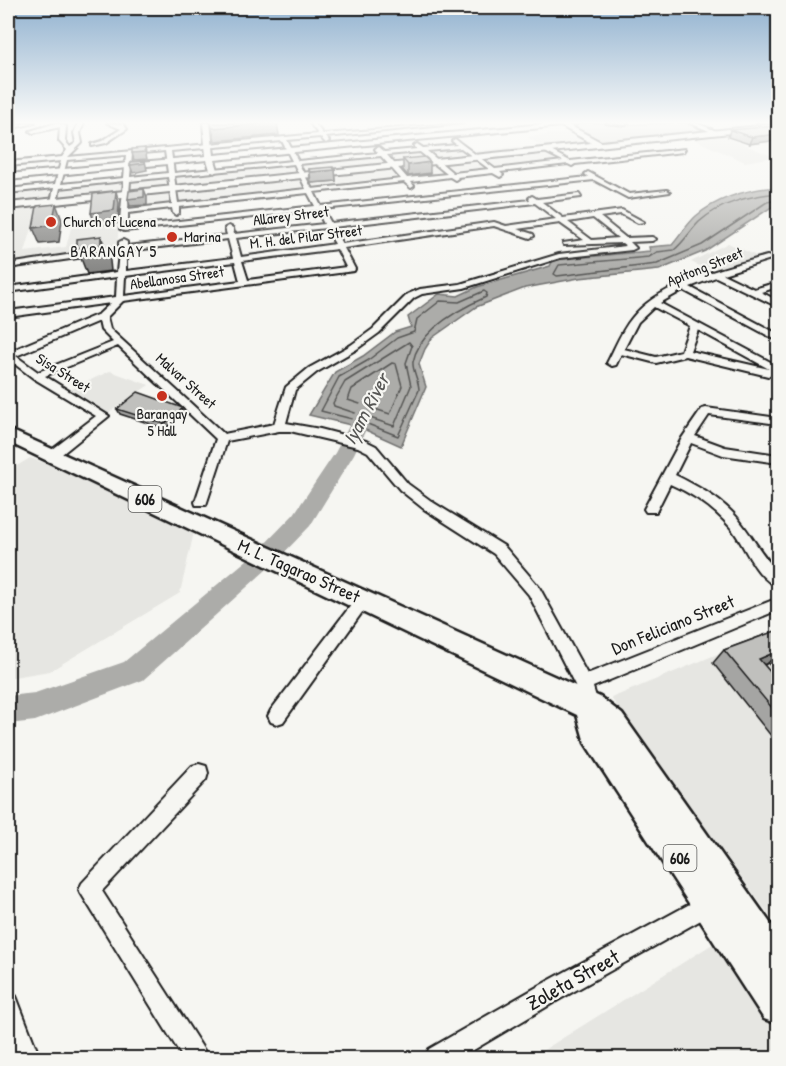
<svg xmlns="http://www.w3.org/2000/svg" width="786" height="1066" font-family="'Patrick Hand',sans-serif">
  <style>
    .built { fill: #e6e6e2 }
    .green { fill: #d6d6d2; stroke: #797977; stroke-width: 1.5 }
    .water { fill: #acaca9; stroke: #727271; stroke-width: 1.5 }
    .lines { fill: none; stroke-linecap: round; stroke-linejoin: round }
    .shore { stroke: #565654; stroke-width: 1.5 }
    .river { fill: #acaca9; fill-rule: evenodd }
    .street-casing { stroke: #1c1c1c; stroke-width: 4 }
    .secondary-casing { stroke: #1c1c1c; stroke-width: 4 }
    .primary-casing { stroke: #1c1c1c; stroke-width: 5 }
    .street { fill: #f6f6f2; fill-rule: evenodd }
    .secondary { fill: #f6f6f2; fill-rule: evenodd }
    .primary { fill: #f6f6f2; fill-rule: evenodd }
    .wall { fill: #a5a5a3; stroke: #1c1c1c; stroke-width: 1.5 }
    .shaded-wall { fill: #868684; stroke: #1c1c1c; stroke-width: 1.5 }
    .building { fill: #c0c0bd; stroke: #1c1c1c; stroke-width: 1.5 }
    .poi-dot { fill: #c8321e; stroke: #f6f6f2; stroke-width: 2 }
    .labels { text-anchor: middle; stroke-width: 4.5; stroke-linejoin: round; paint-order: stroke }
    .far-street-label { font-size: 15px; fill: #1c1c1c; stroke: #f6f6f2 }
    .far-poi-label { font-size: 15px; fill: #1c1c1c; stroke: #f6f6f2; text-anchor: start }
    .far-neighbourhood-label { font-size: 16px; letter-spacing: 1.5px; fill: #1c1c1c; stroke: #f6f6f2 }
    .shield { fill: #f6f6f2; stroke: #5d5d5c; stroke-width: 1.5 }
    .shield-label { font-size: 16px; font-weight: bold; fill: #1c1c1c }
    .street-label { font-size: 18px; fill: #1c1c1c; stroke: #f6f6f2 }
    .water-label { font-size: 20px; font-style: italic; fill: #565654; stroke: #f6f6f2 }
    .near-street-label { font-size: 21px; fill: #1c1c1c; stroke: #f6f6f2 }
  </style>
  <rect width="100%" height="100%" fill="#f6f6f2"/>
  <filter id="ink" filterUnits="userSpaceOnUse"><feTurbulence type="fractalNoise" baseFrequency=".0167" numOctaves="2"/><feDisplacementMap in="SourceGraphic" scale="12" xChannelSelector="R" yChannelSelector="G"/><feConvolveMatrix kernelMatrix="1 2 1 2 8 2 1 2 1" color-interpolation-filters="sRGB"/></filter>
  <g filter="url(#ink)">
    <path class="built" d="M573 132 594 144 547 149 527 137Z
      M719 134 774 157 745 162 688 137Z
      M525 146 533 151 545 150 565 163 129 209 130 193 8 206V193L460 147 465 152Z
      M48 204 47 213 34 222 25 252 66 247 71 228 119 223 117 248 8 265V208Z
      M728 243 761 258 715 273 691 262Z
      M110 371 149 385 108 413 71 389Z
      M30 458 54 466 194 532 180 593 50 671 8 678V465L15 467Z
      M778 629V927L611 698Z
      M719 940 778 1030V1058H531Z"/>
    <path class="green" d="M588 123H605L610 125 685 123 708 132 600 143 566 125Z"/>
    <path class="water" d="M778 187V205L770 208 705 251 659 270 579 278 525 288 476 307 432 338 425 349 419 364 426 387 401 446 359 427 309 415 335 372 363 356 395 332 411 327 408 317 439 294 458 296 477 287 550 266 553 260 650 251 649 247 672 245C680 236 687 224 696 216 719 197 749 189 778 187Z"/>
    <g class="lines">
      <path class="shore" d="M778 193C750 196 721 202 699 222 690 231 684 242 674 250L657 252 649 257 559 265 554 274 557 276 657 264 702 245 767 202 778 200
        M484 291 487 293 486 297C459 309 419 330 413 362 412 371 419 380 419 390L398 436 360 421 321 411 339 377 367 361 397 338 414 332 417 319 440 301 459 302Z
        M409 342 412 346 406 363 411 386 394 426 334 406 333 403 345 382Z
        M392 363 396 364 402 386 390 414 348 400 352 389Z"/>
      <path class="river" d="M372 394 378 395 381 399 354 454 310 526 275 562 143 680 35 721 8 724V696L35 693 124 662 259 550 294 514 335 453 363 399 366 395Z"/>
      <defs>
        <path id="street" d="M27 123H35L8 129V127Z
          M56 123 66 126 65 141 70 147 76 143 74 133 78 123H84L80 133 82 143 68 157 318 134 310 123H314L323 134 464 123 326 137 329 141 326 143 320 137 287 140 298 161 378 153 375 149 378 147 384 152 417 149 414 146 417 144 423 148 457 145 452 141 455 139 495 169 563 161 545 152 547 149 570 161 685 149 683 152 575 164 572 166 568 164 500 172 503 175 500 177 493 173 457 177 458 178 455 180 450 177 411 182 414 186 411 188 404 182 314 192 321 206 588 177 585 174 588 172 629 194 667 190 670 192 628 198 594 180 323 209 331 223 530 200 529 198 532 196 537 199 579 194 581 197 542 202 563 218 622 210 644 222 638 223 621 214 600 217 626 238 652 237 656 239 652 241 630 242 636 248 632 250 560 258 464 288 422 294 414 298 379 333 357 349 317 372 295 390 286 423 320 429 366 441 376 446 408 484 434 503 504 546 539 587 587 674 778 598V610L593 687 599 707 596 713 590 715 584 713 575 685 529 595 494 554 424 509 400 490 368 452 358 447 290 431H279L227 441 207 502 206 505H196L195 502 216 439 118 346 45 376 109 416 57 458H49L47 455 49 452 96 416 33 378 8 359V352L99 314 111 303 8 317V311L116 297 117 277 8 292V287L117 272 119 252 8 268V264L119 247V242L123 240 127 242V246L227 235 225 228 229 226 233 228 234 234 324 224 317 210 124 231 120 229 124 227 315 206 308 193 179 207V213L176 215 173 213 172 208 128 213V220L124 222 120 220 124 181 60 188 57 202 54 204 51 202 54 188 8 193V189L55 184 61 161 8 166V162L62 157 67 150 59 141 60 127 33 133 30 131ZM282 141 292 161 174 173 171 151ZM461 148 489 169 453 173 427 151ZM165 151 168 173 130 177 132 154ZM420 152 447 174 407 178 387 155ZM126 155 124 178 61 184 67 160ZM381 156 401 179 312 189 299 164ZM294 164 306 189 178 203 174 176ZM168 177 172 204 128 209 130 181ZM535 203 556 219 506 226 494 222 342 244 333 227ZM593 218 618 238 592 240 568 222ZM560 223 584 240 563 243 564 245 622 243 626 246 559 254 460 284 420 289 408 294 373 329 351 345 309 368 286 387 274 424 224 434 110 329 107 317 123 301 354 271 355 269 344 248 494 226 530 238 534 236 533 234 517 229ZM326 228 335 244 241 257 236 238ZM228 239 233 258 126 271V251ZM337 249 346 267 248 280 242 261ZM235 262 240 281 124 296 125 276ZM99 321 101 330 113 342 38 372 16 356Z
          M107 123 123 124 127 129 106 143 92 146V144L102 141 121 129Z
          M557 123H578L575 125Z
          M606 123H628L625 125Z
          M690 123H696L719 132 714 133Z
          M757 123 773 126 770 128Z
          M767 256 774 258 723 274 754 289 778 282V287L761 292 778 301V307L716 277 690 287 778 334V341L683 290 660 303 778 366V372L768 376 685 356 656 363 621 354 616 365 612 366 607 363C615 348 621 331 632 318 660 282 725 268 767 256ZM654 307 690 326 681 351 656 357 624 349 638 322ZM698 330 769 369 690 351Z
          M706 408 778 418V424L709 415 695 436 725 447 778 455V463L723 455 691 443 675 475C699 487 726 501 742 524 756 542 761 555 778 571V586C756 580 745 545 731 528 715 509 693 494 670 484L656 512H646L644 509 682 438 702 409Z
          M363 594 368 596 370 600 368 604 283 722 277 724 271 722 268 716 271 710 358 596Z
          M199 764 206 766 208 773 206 780 102 891 209 1058H183L79 890 82 883 192 766Z
          M710 893 717 897 721 904 717 911 553 1003 460 1058H426L429 1049 537 987Z
          M8 992 16 996 40 1058H16L8 1035Z"/>
        <path id="secondary" d="M203 123H210L214 155 554 123H565L601 142 778 124V128L8 209V203L591 143 561 126 215 160 218 170 214 173 210 170 207 160 8 180V174L206 156Z"/>
        <path id="primary" d="M8 429 600 697 622 714 778 934V1024L764 1019 585 743 577 715 8 442Z"/>
      </defs>
      <use href="#street" class="street-casing"/>
      <use href="#secondary" class="secondary-casing"/>
      <use href="#primary" class="primary-casing"/>
      <use href="#street" class="street"/>
      <use href="#secondary" class="secondary"/>
      <use href="#primary" class="primary"/>
    </g>
    <path class="wall" d="M730 130 777 131 749 144 728 137Z
      M403 159 430 173 408 176 403 170Z
      M309 169 335 170 336 181 311 183 310 180Z
      M117 409 185 412 166 429 120 414Z
      M778 630V676L768 663 764 665 778 681V741L776 742 713 663 724 650Z"/>
    <path class="shaded-wall" d="M272 123H277L279 135 215 141 212 128Z
      M778 134V140L749 144 752 137Z
      M145 148 147 159 134 160 132 153Z
      M11 157 16 168 15 171 8 172V160Z
      M145 161 147 170 133 173 130 165Z
      M430 162V173L408 176V165Z
      M335 170 336 181 311 183 310 172Z
      M144 189 147 197V205L130 206 128 199Z
      M116 191 119 203 118 223 96 225 91 213Z
      M56 204 62 220 59 242 40 244 33 228Z
      M101 236 110 261 111 271 87 274 77 248Z
      M183 408 185 412 166 429 164 424Z
      M778 651V653L768 663 747 671 759 659Z"/>
    <path class="building" d="M211 123H272L212 128Z
      M776 126 777 131H778V134L752 137 730 130Z
      M145 148V152L132 153V149Z
      M424 157 430 162 408 165 403 159Z
      M145 161V163L130 165 131 162Z
      M333 167 335 170 310 172 309 169Z
      M144 189V197L128 199 129 191Z
      M116 191 114 210 91 213 93 194Z
      M56 204 52 225 33 228 37 206Z
      M101 236V245L77 248V239Z
      M138 392 183 408 164 424 117 409Z
      M778 630V651L759 659 778 681V715L724 650Z"/>
  </g>
  <linearGradient id="sky" x2="0" y2="1"><stop stop-color="#90b1cf"/><stop offset="0.45" stop-color="#fbfbf9"/><stop offset="1" stop-color="#fbfbf9" stop-opacity="0"/></linearGradient>
  <rect width="786" height="272" fill="url(#sky)"/>
  <g class="poi-dot">
    <circle cx="51" cy="222" r="6"/>
    <circle cx="172" cy="237" r="6"/>
    <circle cx="162" cy="396" r="6"/>
  </g>
  <g class="labels">
    <g class="far-street-label">
      <text transform="translate(291 216) rotate(-7)" y="5">Allarey Street</text>
      <text transform="translate(306 237) rotate(-7)" y="5">M. H. del Pilar Street</text>
      <text transform="translate(705 267) rotate(-22)" y="5">Apitong Street</text>
      <text transform="translate(177 278) rotate(-8)" y="5">Abellanosa Street</text>
      <text transform="translate(63 373) rotate(32)" y="5">Sisa Street</text>
      <text transform="translate(186 381) rotate(42)" y="5">Malvar Street</text>
    </g>
    <g class="far-poi-label">
      <text x="63" y="227">Church of Lucena</text>
      <text x="184" y="242">Marina</text>
      <text x="162" y="419" text-anchor="middle">Barangay<tspan x="162" dy="17">5 Hall</tspan></text>
    </g>
    <g class="far-neighbourhood-label">
      <text x="114" y="257">BARANGAY 5</text>
    </g>
    <g class="shield">
      <rect x="128.5" y="486" width="33" height="26" rx="4.5"/>
      <rect x="663.5" y="845" width="33" height="26" rx="4.5"/>
    </g>
    <g class="shield-label">
      <text x="145" y="505">606</text>
      <text x="680" y="864">606</text>
    </g>
    <g class="street-label">
      <text transform="translate(299 571) rotate(24)" y="6">M. L. Tagarao Street</text>
      <text transform="translate(673 625) rotate(-22)" y="6">Don Feliciano Street</text>
    </g>
    <g class="water-label">
      <text transform="translate(366 409) rotate(-62)" y="7">Iyam River</text>
    </g>
    <g class="near-street-label">
      <text transform="translate(573 980) rotate(-29)" y="7">Zoleta Street</text>
    </g>
  </g>
  <rect width="786" height="1066" fill="none" stroke="#f6f6f2" stroke-width="30"/>
  <rect x="15" y="15" width="756" height="1036" fill="none" stroke="#1c1c1c" stroke-width="2" filter="url(#ink)"/>
</svg>
